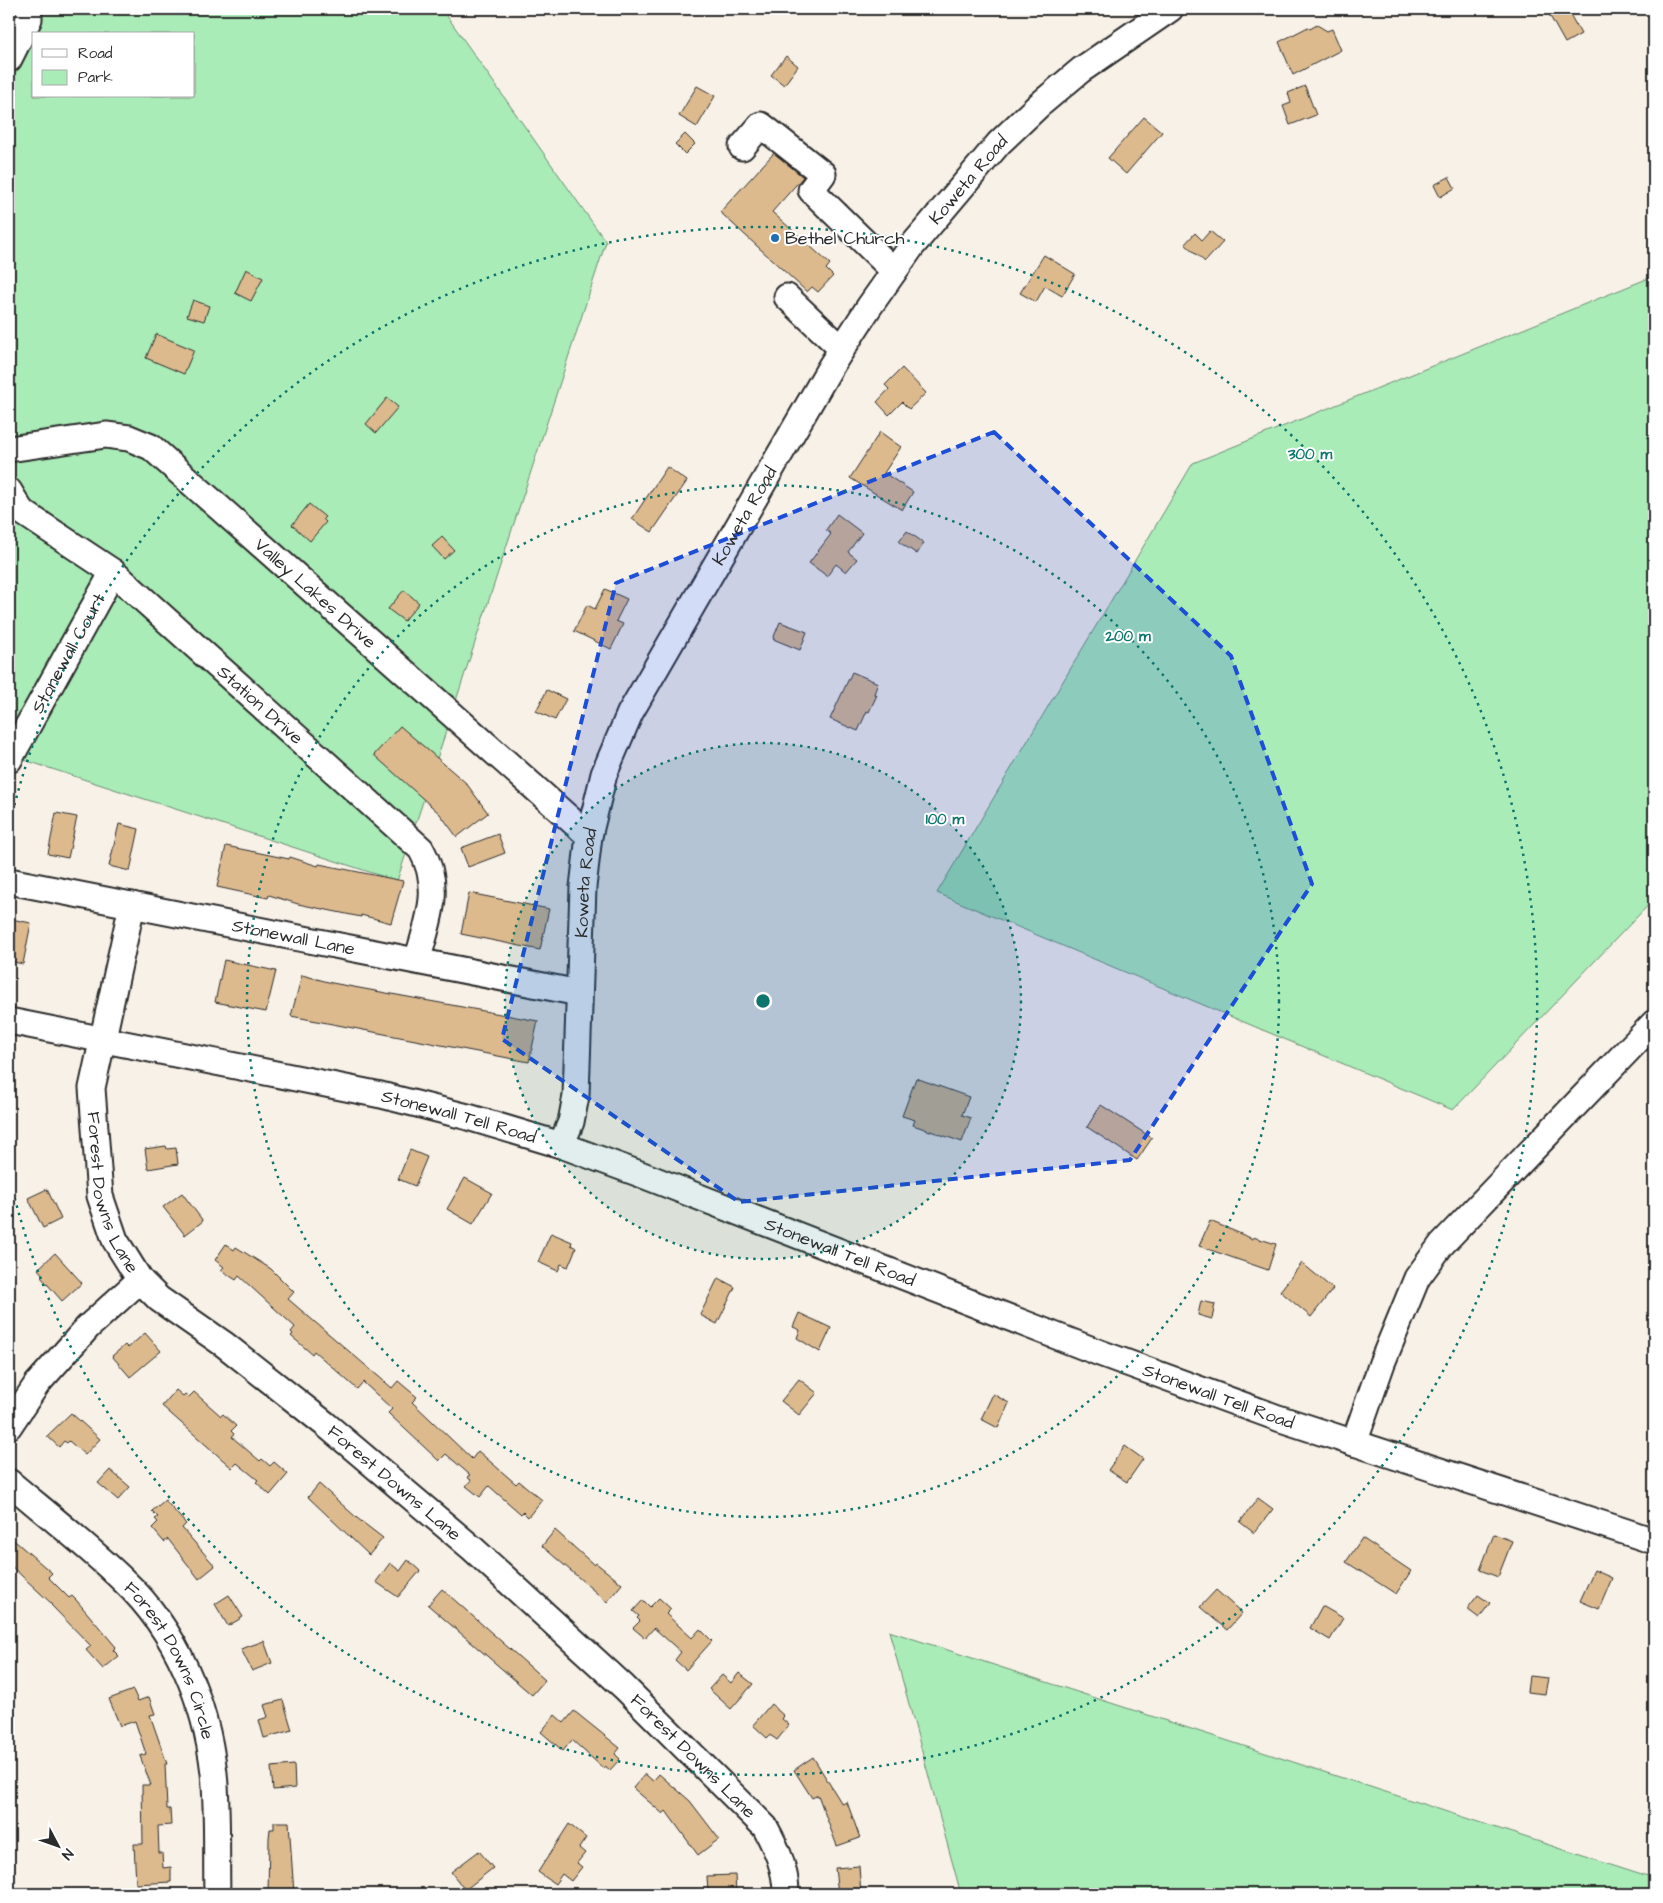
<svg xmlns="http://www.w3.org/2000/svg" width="1663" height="1903" font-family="'Architects Daughter',sans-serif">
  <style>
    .green { fill: #a9ecb7; stroke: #6a8c71; fill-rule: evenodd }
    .building { fill: #dcba8e; stroke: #2b2b2b }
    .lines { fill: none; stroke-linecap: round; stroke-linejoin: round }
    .minor-casing { stroke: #2b2b2b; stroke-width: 29 }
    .minor { stroke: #fff; stroke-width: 25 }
    .marked { fill: #1d4ed8; fill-opacity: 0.2; stroke: #1d4ed8; stroke-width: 4; stroke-dasharray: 10 6; stroke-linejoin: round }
    .ring { fill: none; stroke: #0f766e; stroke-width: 2.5; stroke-dasharray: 2.5 5 }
    .poi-dot { fill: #1f6fb2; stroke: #fff; stroke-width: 2 }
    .labels { text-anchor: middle; stroke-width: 4; stroke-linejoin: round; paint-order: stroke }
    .street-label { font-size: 18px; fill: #2b2b2b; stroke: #fff }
    .poi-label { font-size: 18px; fill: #2b2b2b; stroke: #fff; text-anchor: start }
    .centre { fill: #0f766e; stroke: #fff; stroke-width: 2.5 }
    .ring-label { font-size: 15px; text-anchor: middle; font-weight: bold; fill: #0f766e; stroke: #fff; stroke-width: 4; stroke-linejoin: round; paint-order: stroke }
  </style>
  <rect width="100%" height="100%" fill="#f8f1e8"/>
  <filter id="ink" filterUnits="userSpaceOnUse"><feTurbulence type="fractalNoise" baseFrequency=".02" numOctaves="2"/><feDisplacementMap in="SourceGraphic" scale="10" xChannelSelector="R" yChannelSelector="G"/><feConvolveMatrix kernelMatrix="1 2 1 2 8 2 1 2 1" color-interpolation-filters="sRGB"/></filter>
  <g filter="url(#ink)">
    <path class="green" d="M9 9H442L606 242 397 881 9 755ZM34 34H194V96H34Z
      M1654 276V899L1453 1110 937 893 1193 463Z
      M889 1631 1654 1879V1894H961Z"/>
    <path class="building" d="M1546 9H1567L1581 34 1565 43Z
      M1317 25 1327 31 1332 29 1341 50 1293 75 1279 42 1308 27 1310 29Z
      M786 56 798 66 784 85 771 75Z
      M697 86 715 96 697 127 679 116Z
      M1305 86 1316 115 1290 125 1283 106 1291 103 1288 93Z
      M1144 117 1162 132 1126 174 1108 158Z
      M685 134 695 144 685 154 675 144Z
      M774 153 803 177 772 212 830 264 826 269 833 276 818 292 812 287 807 292 720 212Z
      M1449 177 1455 188 1440 197 1434 185Z
      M1210 231 1223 242 1205 262 1185 244 1195 233 1202 240Z
      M1044 255 1075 274 1062 296 1045 286 1036 302 1020 293Z
      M246 269 263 278 251 301 235 293Z
      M193 300 209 306 204 321 187 316Z
      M156 334 194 350 184 374 146 358Z
      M902 368 926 393 909 409 902 402 889 415 877 402 889 389 885 385Z
      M387 398 398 407 376 433 366 424Z
      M880 432 901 447 884 473 913 492 902 510 850 478Z
      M667 467 687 481 652 532 632 519Z
      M309 504 325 517 323 519 326 522 310 541 292 525Z
      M837 514 862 533 848 552 857 559 846 572 836 564 827 576 809 563 831 534 826 530Z
      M907 531 924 543 917 554 899 542Z
      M442 537 454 550 444 559 432 546Z
      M605 589 627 599 616 621 623 624 611 649 574 631 587 605 595 609Z
      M404 590 419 603 404 621 388 609Z
      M780 622 807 632 800 650 773 639Z
      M852 672 878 683 874 694 877 695 869 712 867 711 858 731 830 719Z
      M547 690 566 699 555 720 536 711Z
      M400 726 466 783 488 813 457 837 440 814 374 755Z
      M56 813 77 817 68 858 48 854Z
      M119 824 139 829 130 871 109 866Z
      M498 834 505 853 468 867 461 848Z
      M226 846 289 859 290 857 318 866 319 864 403 881 391 923 361 915V917L298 904 269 895 268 898 217 887Z
      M469 893 549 909 540 950 461 934Z
      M11 919 31 923 23 964 9 961Z
      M224 960 276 971 266 1012 215 1002Z
      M302 975 332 983 538 1021 529 1062 291 1016Z
      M916 1078 969 1097 962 1115 971 1118 962 1142 913 1125 915 1120 902 1116Z
      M1101 1105 1152 1138 1137 1160 1087 1127Z
      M166 1146 167 1149 176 1148 178 1164 148 1169 145 1149Z
      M410 1150 427 1157 415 1186 398 1179Z
      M465 1178 492 1193 473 1224 447 1209Z
      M47 1189 61 1219 43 1228 28 1198Z
      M182 1193 203 1221 185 1235 163 1207Z
      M1210 1221 1253 1239V1237L1276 1244 1268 1270 1199 1246Z
      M551 1233 572 1242 571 1245 576 1248 568 1267 561 1264 558 1271 538 1262Z
      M226 1244 234 1250 236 1247 271 1269 294 1292 288 1299 392 1388 398 1381 417 1397 412 1402 472 1459 478 1451 516 1484 519 1481 542 1500 528 1517 523 1512 521 1514 489 1486 480 1497 466 1486 471 1480 467 1477 470 1475 446 1454 439 1461 388 1413 392 1409 363 1382 357 1389 314 1351 312 1354 291 1336 293 1334 291 1332 295 1327 239 1276 236 1280 221 1270 224 1267 215 1260Z
      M55 1253 82 1283 62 1301 41 1277 43 1275 38 1269Z
      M1302 1263 1333 1289 1311 1317 1280 1291Z
      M718 1278 735 1287 717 1324 700 1315Z
      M1201 1301 1215 1304 1212 1319 1198 1315Z
      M799 1313 831 1328 820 1352 797 1338 800 1330 793 1327Z
      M145 1333 161 1351 130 1377 112 1356 125 1345 128 1348Z
      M799 1379 817 1393 799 1415 781 1401Z
      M176 1390 183 1396 185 1394 189 1397 194 1392 221 1416 223 1414 236 1426 231 1431 234 1434 232 1437 260 1461 262 1459 270 1466 274 1462 288 1474 270 1495 256 1482 258 1480 237 1463 232 1468 162 1406Z
      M993 1394 1009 1403 998 1428 981 1419Z
      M71 1413 100 1439 85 1455 69 1441 67 1443 64 1441 59 1447 47 1436Z
      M1125 1446 1143 1459 1127 1482 1108 1470Z
      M110 1470 130 1487 118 1500 98 1483Z
      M319 1484 357 1518 383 1538 369 1555 308 1497Z
      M1258 1498 1273 1509 1254 1533 1240 1522Z
      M165 1500 186 1524 182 1528 215 1566 199 1579 168 1539 164 1542 152 1528 158 1522 155 1519 158 1517 152 1511Z
      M555 1530 594 1565 596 1563 622 1584 607 1602 542 1546Z
      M1494 1534 1512 1541 1498 1577 1480 1570Z
      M9 1536 52 1573 48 1577 69 1598 72 1596 77 1601 116 1647 113 1650 119 1656 103 1669 86 1650 91 1646 51 1605 52 1604 9 1564Z
      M1362 1538 1411 1571 1396 1594 1346 1562Z
      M408 1560 420 1571 398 1597 376 1582 390 1563 400 1571Z
      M1594 1570 1612 1578 1599 1609 1580 1601Z
      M442 1589 545 1680 532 1695 428 1605Z
      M1216 1590 1242 1613 1227 1630 1200 1607Z
      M229 1595 243 1617 228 1626 215 1604Z
      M1478 1595 1490 1603 1479 1618 1467 1609Z
      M659 1598 671 1609 666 1614 692 1638 700 1629 712 1641 686 1670 675 1660 681 1652 654 1628 645 1638 633 1628 640 1621 637 1618 639 1616 633 1611 643 1600 650 1607Z
      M1322 1606 1343 1618 1330 1640 1310 1628Z
      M264 1641 272 1663 252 1671 241 1649Z
      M739 1673 753 1684 731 1709 709 1689 722 1675 731 1683Z
      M1529 1676 1548 1678 1545 1694 1527 1692Z
      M133 1690 138 1701 149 1697 155 1714 150 1715 167 1764H165L167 1809H170L171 1825 158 1826 159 1853H162L163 1868 171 1867V1882L136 1884 134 1844H143L142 1785H151L140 1756 146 1754 135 1721 120 1726 109 1699Z
      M283 1700 292 1730 264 1738 259 1720 268 1717 264 1705Z
      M771 1704 784 1716 782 1719 789 1725 777 1740 770 1735 767 1738 753 1725Z
      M574 1711 620 1748 615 1754 620 1759 610 1770 605 1766 603 1768 572 1740 563 1751 541 1732 555 1715 564 1723Z
      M813 1757 842 1804 847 1802 860 1838 837 1846 818 1795 812 1798 794 1770Z
      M294 1765 295 1788 273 1790 271 1767Z
      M645 1774 653 1781 659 1774 690 1801 719 1839 698 1855 666 1811 663 1814 633 1788Z
      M274 1822H289L294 1894H268L269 1838 270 1829H274Z
      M569 1824 586 1838 579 1848 585 1853 577 1863 582 1867 571 1881 562 1874 555 1884 538 1872Z
      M479 1851 493 1868 465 1890 451 1872Z
      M859 1866 861 1894H838L835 1868Z
      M735 1875 736 1894H708L707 1876Z"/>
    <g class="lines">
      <defs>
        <g id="minor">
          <path d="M9 59 29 19V9"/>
          <path d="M742 147 761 125 823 174 811 190 894 271"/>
          <path d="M787 297 842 349"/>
          <path id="s1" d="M9 449 106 435 129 438 151 447 589 836"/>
          <path id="s2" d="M9 491 21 511 113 572 421 849C443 888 428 921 417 961"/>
          <path id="s3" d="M9 760 113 572"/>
          <path id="s4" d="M9 881 579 993"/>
          <path id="s5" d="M132 905 92 1088 100 1196 115 1240 140 1280 159 1299 225 1345 325 1424 473 1549 624 1687 765 1827C777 1849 786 1869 786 1894"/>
          <path id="s6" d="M9 1021 381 1095 468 1117 561 1145 640 1174 1100 1353 1278 1418 1654 1541"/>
          <path id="s7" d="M561 1145 571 1122 576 1096 583 887 589 836 604 774 630 713 831 366 869 307 912 246 999 143 1038 106 1081 70 1170 9"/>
          <path d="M9 1426 37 1384 88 1327 140 1280"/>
          <path d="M1354 1443 1382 1363 1417 1278 1442 1244 1654 1023"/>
          <path id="s8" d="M9 1482C47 1514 88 1546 124 1581 176 1630 206 1702 214 1773 218 1813 216 1854 217 1894"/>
        </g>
      </defs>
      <use href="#minor" class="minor-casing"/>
      <use href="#minor" class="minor"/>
    </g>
  </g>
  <path class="marked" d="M994 432 1231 656 1312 884 1130 1160 739 1202 502 1039 616 583Z"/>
  <circle cx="763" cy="1001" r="258" fill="#0f766e" fill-opacity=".12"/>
  <g class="ring">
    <circle cx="763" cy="1001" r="258"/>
    <circle cx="763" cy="1001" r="516"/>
    <path d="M9 827A774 774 0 1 1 9 1175"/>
  </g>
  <circle class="poi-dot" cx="775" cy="238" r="5"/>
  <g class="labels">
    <g class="street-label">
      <text dy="6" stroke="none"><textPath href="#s7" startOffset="1075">Koweta Road</textPath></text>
      <text dy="6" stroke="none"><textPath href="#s7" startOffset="670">Koweta Road</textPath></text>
      <text dy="6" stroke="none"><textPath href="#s1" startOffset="365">Valley Lakes Drive</textPath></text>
      <text dy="6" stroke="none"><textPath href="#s3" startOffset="122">Stonewall Court</textPath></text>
      <text dy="6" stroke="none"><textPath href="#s2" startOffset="332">Station Drive</textPath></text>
      <text dy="6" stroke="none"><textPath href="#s7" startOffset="265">Koweta Road</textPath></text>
      <text dy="6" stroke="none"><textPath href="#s4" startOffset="290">Stonewall Lane</textPath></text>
      <text dy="6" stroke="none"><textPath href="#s6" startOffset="460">Stonewall Tell Road</textPath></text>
      <text dy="6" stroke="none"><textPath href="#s5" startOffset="295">Forest Downs Lane</textPath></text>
      <text dy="6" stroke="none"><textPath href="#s6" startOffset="865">Stonewall Tell Road</textPath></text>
      <text dy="6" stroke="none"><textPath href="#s6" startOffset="1270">Stonewall Tell Road</textPath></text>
      <text dy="6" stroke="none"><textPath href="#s5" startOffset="715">Forest Downs Lane</textPath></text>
      <text dy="6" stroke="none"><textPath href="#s8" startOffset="245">Forest Downs Circle</textPath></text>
      <text dy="6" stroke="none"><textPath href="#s5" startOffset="1120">Forest Downs Lane</textPath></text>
    </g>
    <g class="poi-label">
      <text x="785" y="244">Bethel Church</text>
    </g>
  </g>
  <circle cx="763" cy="1001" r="8" class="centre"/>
  <g class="ring-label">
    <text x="1310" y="459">300 m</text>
    <text x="1128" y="641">200 m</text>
    <text x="945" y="824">100 m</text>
  </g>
  <rect width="1663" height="1903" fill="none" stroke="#fff" stroke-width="30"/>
  <rect x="15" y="15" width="1633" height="1873" fill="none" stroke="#2b2b2b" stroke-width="2" filter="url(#ink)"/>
  <rect x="32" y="32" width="162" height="65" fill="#ffffff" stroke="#aaaaaa"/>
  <rect x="42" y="49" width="25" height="8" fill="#ffffff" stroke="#aaaaaa"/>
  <text x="78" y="58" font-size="15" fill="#2b2b2b">Road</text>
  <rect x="42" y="70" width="25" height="15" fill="#a9ecb7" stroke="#aaaaaa"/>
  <text x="78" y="82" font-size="15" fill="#2b2b2b">Park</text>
  <g transform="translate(58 1846) rotate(131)" stroke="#ffffff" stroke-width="4" paint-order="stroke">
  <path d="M0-4L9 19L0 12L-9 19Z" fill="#2b2b2b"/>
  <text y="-8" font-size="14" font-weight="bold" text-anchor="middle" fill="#2b2b2b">N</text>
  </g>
</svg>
